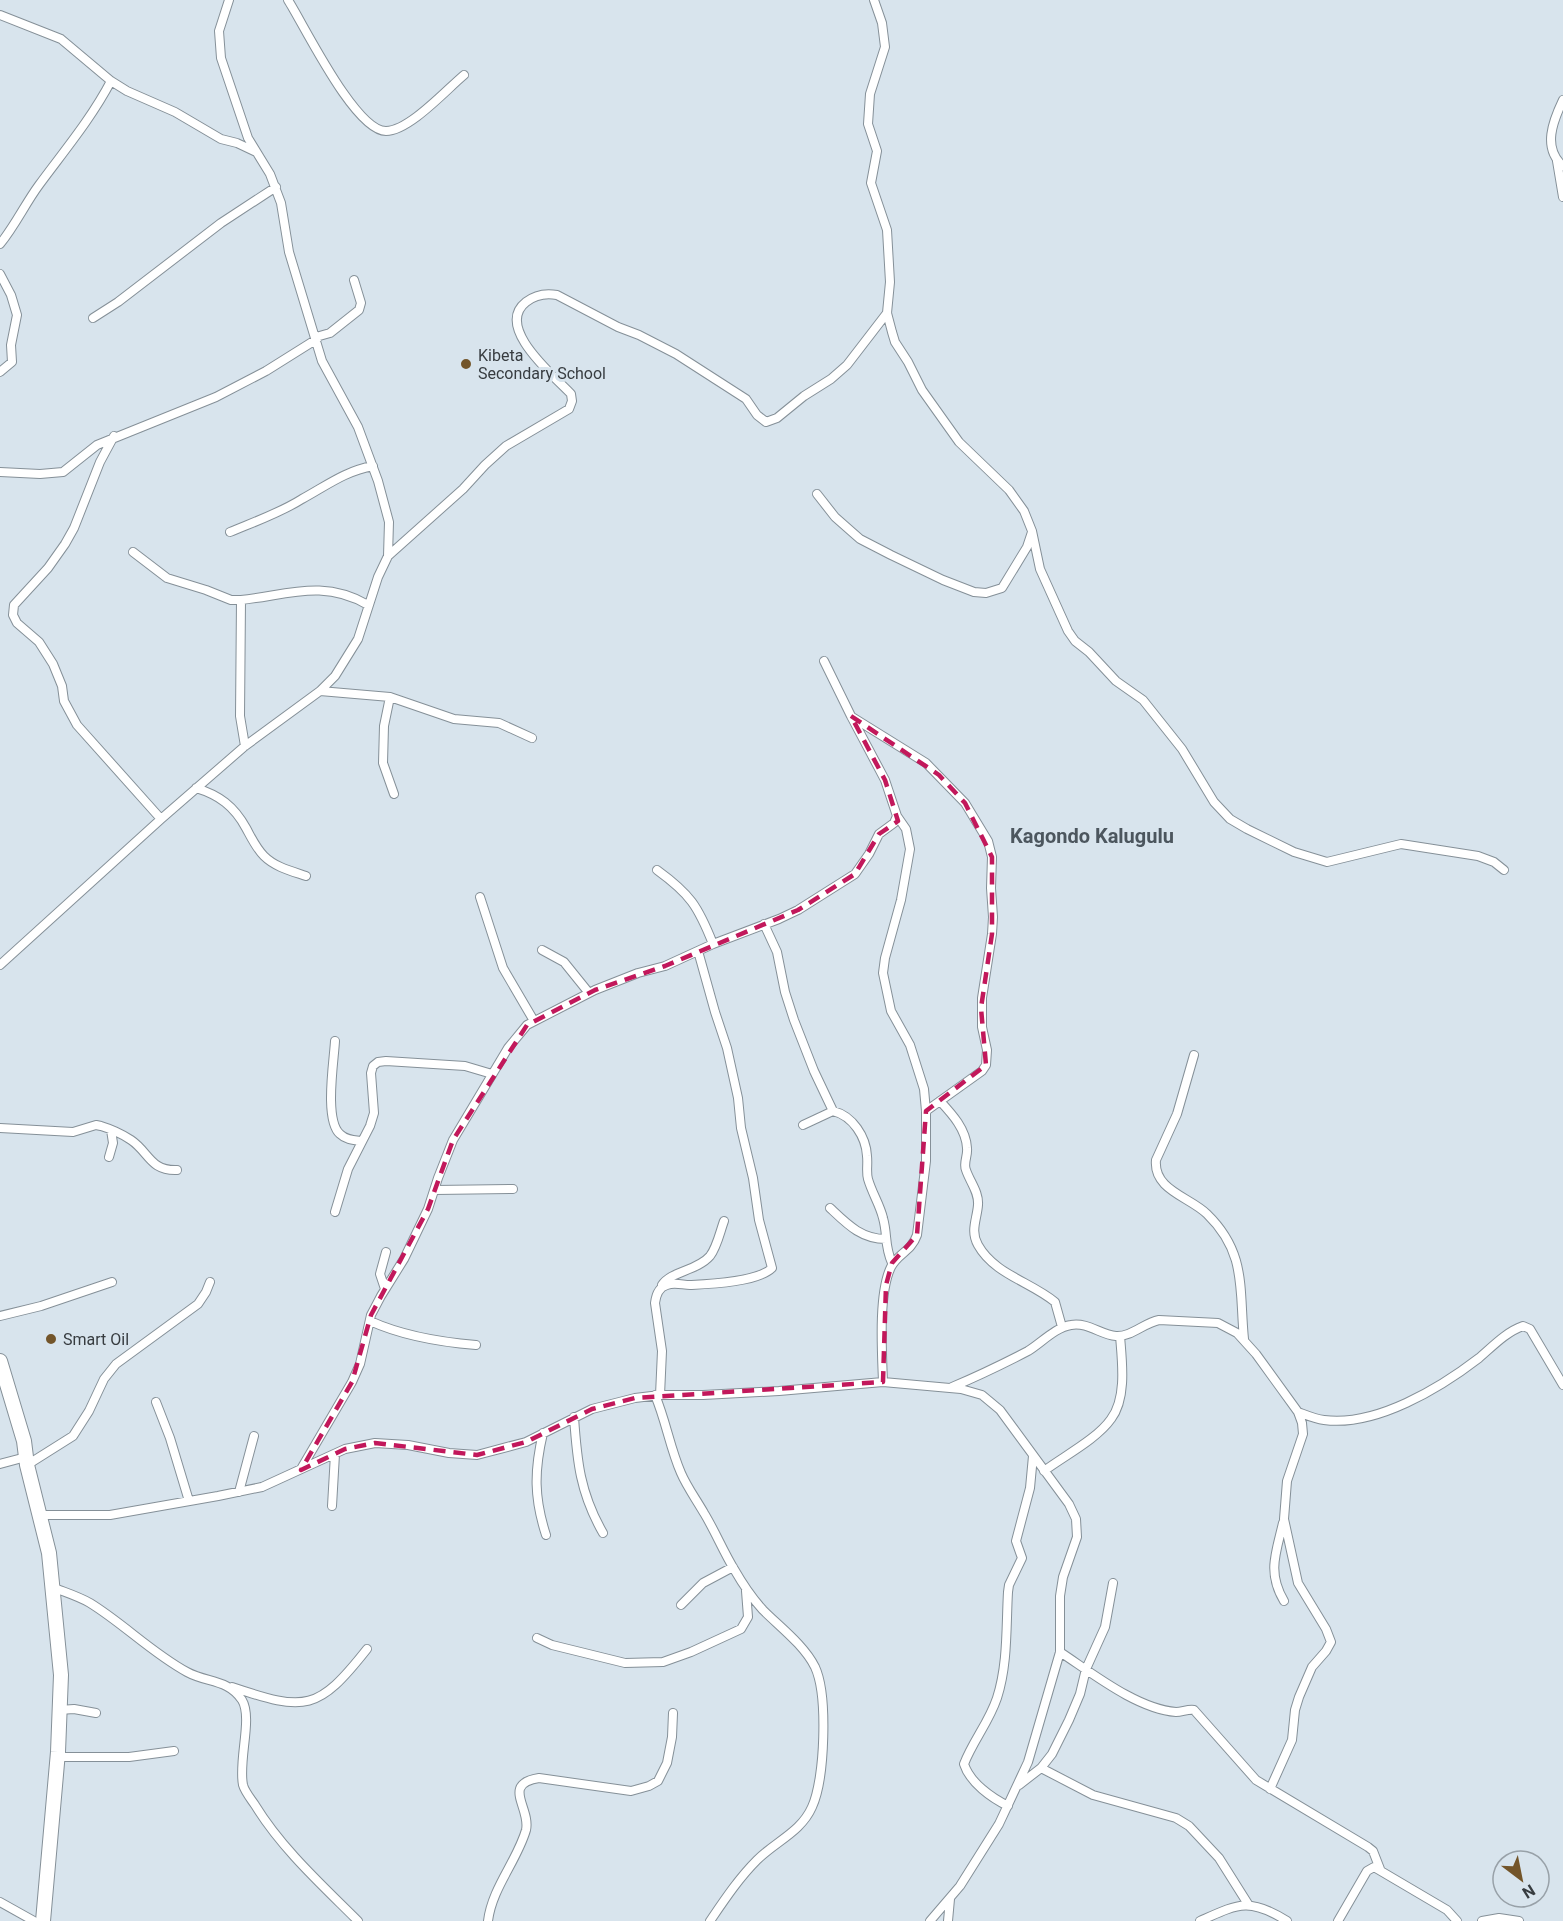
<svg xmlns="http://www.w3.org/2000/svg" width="1563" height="1921" font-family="Roboto,sans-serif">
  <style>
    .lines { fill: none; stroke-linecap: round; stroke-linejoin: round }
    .minor-casing { stroke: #859098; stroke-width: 10 }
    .trunk-casing { stroke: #859098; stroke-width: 16 }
    .minor { stroke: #fff; stroke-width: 8 }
    .trunk { stroke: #fff; stroke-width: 14 }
    .marked { fill: none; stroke: #c2185b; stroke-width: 4.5; stroke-dasharray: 12 8; stroke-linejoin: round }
    .poi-dot { fill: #73552a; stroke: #d8e4ed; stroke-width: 2 }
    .labels { text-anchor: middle; stroke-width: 6; stroke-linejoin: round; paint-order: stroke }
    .poi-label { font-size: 16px; fill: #373c40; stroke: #d8e4ed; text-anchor: start }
    .quarter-label { font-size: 20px; font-weight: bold; fill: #4c565e; stroke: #d8e4ed }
  </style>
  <rect width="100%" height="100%" fill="#d8e4ed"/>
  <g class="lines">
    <defs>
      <path id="minor" d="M229 0 219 31 221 58 248 138 270 174 281 203 289 252 322 361 358 427 378 481 389 522 388 556
        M288 0C304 25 355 131 386 131 409 131 446 90 464 75
        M874 0 882 23 885 47 870 94 868 124 877 151 871 183 887 230 890 282 887 313 892 332 895 342 908 362 922 390 959 442 1009 490 1024 511 1032 531 1040 569 1068 631 1075 641 1089 652 1116 681 1143 700 1182 749 1214 802 1230 819 1247 829 1294 852 1327 862 1401 844 1478 856 1494 862 1504 870
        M0 15 61 39 111 81 127 91 175 112 221 139 237 143 256 152
        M1563 100C1553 121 1542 148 1563 166
        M1557 161 1563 197
        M0 244C15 226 25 204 39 185 64 151 91 119 111 81
        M0 274 11 295 17 315 11 345 12 362 0 372
        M93 318 118 302 221 223 276 187
        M316 337 330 333 359 310 361 303 354 280
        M114 436 100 462 74 528 65 544 48 568 14 605 13 615 17 623 39 642 53 664 62 686 64 701 77 725 161 819
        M0 472 40 474 63 472 97 445 216 397 266 371 317 339
        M817 494 835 517 852 532 860 539 891 555 943 580 974 592 986 593 1002 588 1027 547 1032 532
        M230 532C254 522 280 513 302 499 326 486 345 471 373 466
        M133 552 167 578 206 590 231 600H241C288 595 323 579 368 605
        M241 600 240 716 245 746
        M320 691 390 697 454 719 499 723 532 738
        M390 697 384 726 383 763 394 794
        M852 717 926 763 965 803 988 841 992 857 991 888 993 917 992 934 982 998V1027L987 1050 986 1065 982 1071 926 1111
        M196 788C219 795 234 806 246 828 251 837 256 848 264 856 275 867 291 871 306 876
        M657 870C690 894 698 906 713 944
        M480 897 503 968 534 1021
        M764 924 777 952 785 992 794 1020 814 1071 833 1111
        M542 950 564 962 589 993
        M0 965 161 819 245 746 320 691 335 676 358 639 378 577 388 556 463 489 485 465 506 446 569 409 572 401 571 394C554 376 494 327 526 302 535 295 546 293 557 295L618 327 639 335 676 354 746 399 757 415 766 422 777 418 804 396 831 379 847 365 887 313
        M335 1041C334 1061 324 1120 340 1134 346 1140 354 1140 362 1141
        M1194 1055 1177 1114 1156 1160C1153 1190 1190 1197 1207 1214 1247 1253 1239 1289 1244 1339
        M940 1101C952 1114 966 1129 967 1148 968 1156 963 1163 966 1170 970 1182 979 1192 978 1205 977 1219 970 1231 978 1245 994 1274 1031 1282 1055 1302L1062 1327
        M803 1125 833 1111C853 1116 866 1137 867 1156 868 1164 866 1172 868 1179 872 1193 880 1205 883 1218 888 1236 884 1245 892 1263
        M0 1128 73 1132 96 1125 101 1126C111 1129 122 1134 131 1140 149 1152 150 1171 177 1170
        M109 1157 113 1143 111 1130
        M435 1190 513 1189
        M830 1208C847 1224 861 1239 886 1239
        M335 1212 348 1169 370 1126 374 1113 371 1073 373 1066 378 1062 386 1061 465 1066 492 1074
        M662 1285C671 1271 697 1271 710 1256 717 1247 720 1232 724 1221
        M385 1289 380 1274 386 1252
        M0 1316 41 1306 112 1282
        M370 1321C403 1336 439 1342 476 1345
        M883 1382C882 1353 878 1293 891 1267 898 1253 911 1252 917 1235L926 1161V1111L924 1089 910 1045 891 1011 883 973 885 958 901 900 910 849 906 829 897 816
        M952 1387C978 1376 1003 1364 1028 1351 1041 1343 1056 1327 1071 1325 1088 1322 1101 1335 1116 1336 1131 1337 1144 1323 1159 1320L1218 1323 1237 1333 1256 1354 1298 1412 1302 1423 1303 1434 1287 1481 1284 1519 1298 1583 1326 1629 1331 1642 1326 1651 1312 1667 1299 1697 1295 1710 1292 1740 1270 1789
        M655 1395C666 1421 670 1448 681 1473 687 1487 696 1499 704 1513 715 1531 723 1551 734 1569 742 1583 752 1598 763 1610 780 1627 804 1645 815 1667 828 1695 825 1779 812 1807 801 1832 776 1841 757 1860 739 1878 725 1899 710 1921
        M660 1395 662 1351 655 1303C656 1295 659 1287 667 1285 674 1282 683 1285 690 1285 710 1284 758 1282 772 1268L759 1220 753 1178 741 1128 738 1098 727 1048 715 1012 698 951
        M156 1402 170 1438 189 1501
        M1298 1412C1306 1415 1315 1419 1324 1420 1376 1427 1440 1388 1479 1358 1493 1346 1506 1332 1523 1326L1530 1329 1563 1385
        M574 1417C577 1461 580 1493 603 1533
        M543 1433C534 1471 534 1498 546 1535
        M0 1464 26 1457
        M27 1465 73 1436 89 1411 104 1379 116 1364 198 1304 206 1292 210 1282
        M301 1469 352 1382 360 1364 371 1315 381 1296 404 1259 428 1209 438 1178 453 1140 508 1048 527 1025 595 990 638 973 665 966 713 944 779 919 798 910 855 874 869 854 879 834 894 823 897 816 885 780 851 716 824 661
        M1044 1471C1064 1456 1097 1439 1111 1419 1127 1398 1122 1361 1120 1336
        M239 1492 254 1436
        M332 1506 335 1454
        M40 1515H110L218 1496 262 1487 345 1449 375 1443 408 1445 449 1453 477 1455 526 1442 592 1409 635 1398 660 1395H703L779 1391 883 1382 961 1389 982 1395 1000 1410 1069 1504 1076 1519 1077 1537 1063 1577 1060 1596V1652L1028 1762 999 1824 960 1886 930 1921
        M1283 1523C1276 1553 1267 1572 1284 1601
        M52 1587C64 1592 78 1596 90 1603 124 1624 152 1653 187 1672 207 1683 228 1679 242 1700 253 1718 238 1760 243 1785 245 1792 251 1799 255 1805 282 1849 322 1885 358 1921
        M681 1605 703 1583 733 1567
        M537 1638 552 1645 625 1663 663 1662 691 1652 741 1629 748 1617 746 1591
        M1060 1652C1092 1673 1137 1709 1176 1712 1182 1712 1188 1709 1194 1710L1256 1780 1368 1847 1373 1851 1380 1869
        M232 1687C306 1712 318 1711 367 1649
        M59 1710 74 1709 96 1713
        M56 1757H129L174 1751
        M1041 1768 1093 1795 1176 1818 1189 1826 1219 1858 1248 1904
        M1019 1785 1041 1768 1052 1754 1069 1720 1080 1694 1086 1669 1105 1627 1113 1583
        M1008 1806C992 1798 970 1783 964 1764 973 1741 989 1722 997 1698 1008 1664 1006 1627 1008 1592L1009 1585 1022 1558 1016 1541 1030 1488 1033 1456
        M0 1902 34 1921
        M488 1921C492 1888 517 1861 526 1830 531 1808 501 1784 539 1778L631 1791 649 1786 658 1781 667 1763 672 1737 673 1713
        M948 1921 950 1899
        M1200 1921C1238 1904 1249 1897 1287 1921
        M1338 1921 1367 1871 1374 1867 1447 1910 1457 1921
        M1482 1921 1499 1918 1519 1921"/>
      <path id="trunk" d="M0 1361 24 1441 27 1465 49 1553 61 1675 58 1752 43 1921"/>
    </defs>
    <use href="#minor" class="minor-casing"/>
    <use href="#trunk" class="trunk-casing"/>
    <use href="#minor" class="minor"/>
    <use href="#trunk" class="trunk"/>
  </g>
  <path class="marked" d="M851 716 939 775 965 803 992 857V934L981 1008 986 1065 926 1111 917 1235 892 1263 886 1285 883 1382 635 1398 592 1409 526 1442 477 1455 375 1443 345 1449 301 1470 352 1382 371 1315 428 1209 453 1140 527 1025 595 990 665 966 798 910 855 874 879 834 898 821 885 780Z"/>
  <g class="poi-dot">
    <circle cx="466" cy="364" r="6"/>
    <circle cx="51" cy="1339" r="6"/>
  </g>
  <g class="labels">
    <g class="poi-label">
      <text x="478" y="361">Kibeta<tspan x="478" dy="18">Secondary School</tspan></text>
      <text x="63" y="1345">Smart Oil</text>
    </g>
    <g class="quarter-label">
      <text x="1092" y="843">Kagondo Kalugulu</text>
    </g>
  </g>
  <g transform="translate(1521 1879) rotate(148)"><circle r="28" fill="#d8e4ed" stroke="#98a1a8" stroke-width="1.5"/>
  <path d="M0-4.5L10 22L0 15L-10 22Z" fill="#73552a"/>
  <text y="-9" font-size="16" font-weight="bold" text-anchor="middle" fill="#373c40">N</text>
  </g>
</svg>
